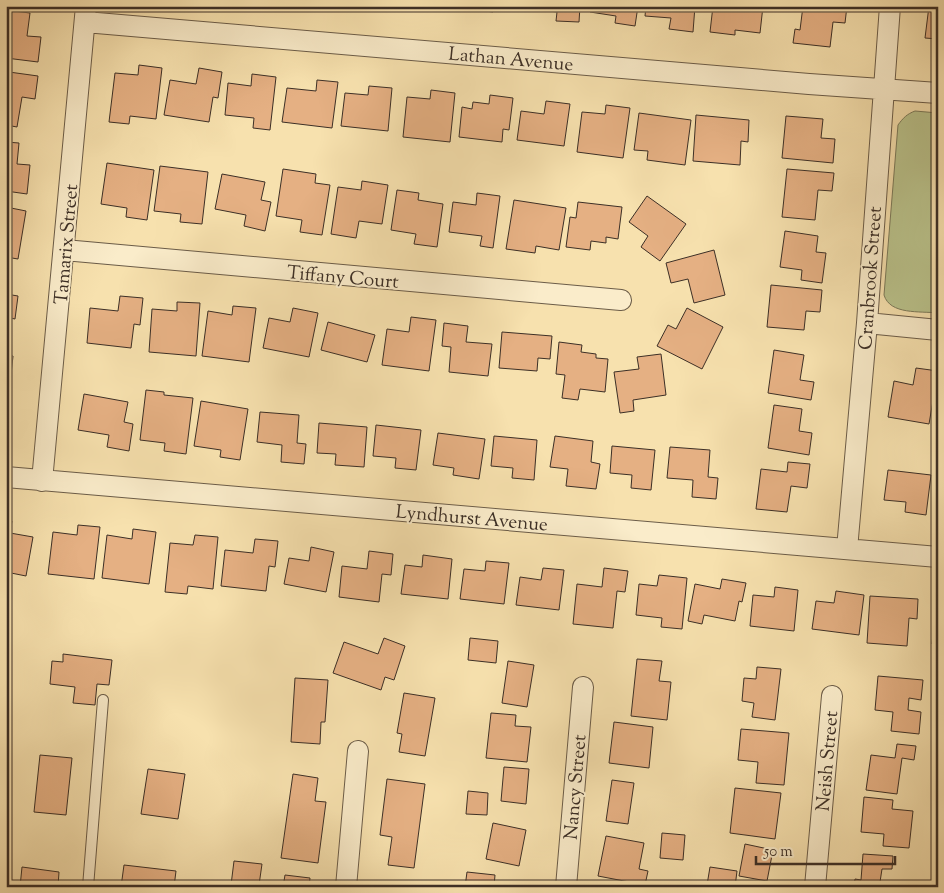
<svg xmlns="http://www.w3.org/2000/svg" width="944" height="893" font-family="'Sorts Mill Goudy',serif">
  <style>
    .green { fill: #bac38c; stroke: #7b7959 }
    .building { fill: #e5b083; stroke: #3c2f26 }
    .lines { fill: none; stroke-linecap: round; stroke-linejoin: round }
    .lane-casing { stroke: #6b5c48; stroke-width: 12 }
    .street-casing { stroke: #6b5c48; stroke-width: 22 }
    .lane { stroke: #faecca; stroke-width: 10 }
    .street { stroke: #faecca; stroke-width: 20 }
    .labels { text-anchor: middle; stroke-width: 4; stroke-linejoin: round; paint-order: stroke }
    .street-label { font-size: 19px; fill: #3c2f26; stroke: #faecca }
  </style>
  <rect width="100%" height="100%" fill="#f7e1ae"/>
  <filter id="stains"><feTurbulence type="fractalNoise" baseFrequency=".004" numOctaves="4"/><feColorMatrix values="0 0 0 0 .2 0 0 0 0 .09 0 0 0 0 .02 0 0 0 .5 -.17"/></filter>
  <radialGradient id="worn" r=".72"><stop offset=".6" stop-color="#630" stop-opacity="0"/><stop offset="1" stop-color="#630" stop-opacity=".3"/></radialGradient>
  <path class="green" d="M915 111 938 113V313C920 311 890 315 884 295L898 125C903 118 907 114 915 111Z"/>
  <path class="building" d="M469 6H494L493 12 469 9Z
    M542 6H580L579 22 556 21 557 12 542 10Z
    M591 6H638L635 26 615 23 616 16 590 12Z
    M646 6H695L693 32 669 29 671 18 645 16Z
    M713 6H763L760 33 735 30V35L710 32Z
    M803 6H847L845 23 833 22 830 47 793 43 795 29 800 30Z
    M929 6H938V39L925 38Z
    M6 10 30 13 27 36 41 37 38 62 6 58Z
    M139 65 162 68 156 119 130 116 129 124 109 122 115 73 138 75Z
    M199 68 222 72 218 98 213 97 209 122 164 115 170 80 196 84Z
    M9 72 38 76 35 99 22 97 17 127 6 125V79L9 80Z
    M252 74 276 77 270 130 253 128 254 118 225 115 228 83 251 86Z
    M317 80 338 82 332 128 282 122 287 88 316 91Z
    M369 86 392 88 388 131 341 126 345 93 368 95Z
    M431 90 455 93 450 142 403 137 407 97 430 99Z
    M490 95 513 98 509 130 503 129 502 142 459 137 462 107 472 109 473 102 489 104Z
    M546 101 570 104 564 146 517 140 521 111 544 114Z
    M606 105 630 108 623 158 577 152 582 112 605 114Z
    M639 113 691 120 685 165 647 160 648 151 634 150Z
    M696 115 749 120 748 142 741 141 740 165 693 161Z
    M786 116 823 119 821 138 835 139 833 163 782 158Z
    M6 142 19 143 17 164 30 165 27 194 6 191Z
    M107 163 154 170 147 220 126 217 127 208 101 204Z
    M160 166 208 172 202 224 180 222 181 214 154 211Z
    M283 169 316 174 315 183 330 185 322 235 300 232 302 220 276 216Z
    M787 169 834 173 832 191 818 190 815 220 782 217Z
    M222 174 265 182 261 200 271 202 265 231 244 226 246 215 215 209Z
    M362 181 388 185 382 224 359 221 356 238 331 234 338 187 361 190Z
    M397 190 419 193 418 200 443 204 437 247 414 244 416 234 391 230Z
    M477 193 500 196 493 248 480 246 482 236 449 232 453 202 476 205Z
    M647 196 686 224 660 261 641 247 648 236 629 222Z
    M514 200 566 208 559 250 536 246 535 253 506 249Z
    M578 202 622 207 618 239 606 237V243L591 241 590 250 566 247 570 217 576 218Z
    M6 207 26 211 18 259 6 257Z
    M785 231 818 236 816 252 826 253 822 283 801 280 802 270 780 267Z
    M714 250 725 295 694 303 688 279 671 283 666 263Z
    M771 285 822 290 820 312 806 311 804 330 767 327Z
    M6 294 18 296 15 319 6 317Z
    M120 296 143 298 140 325 134 324 131 348 87 343 90 308 118 311Z
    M177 302 200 303 196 356 149 352 152 309 177 311Z
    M233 306 256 308 249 362 202 356 208 311 232 315Z
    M293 308 318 313 309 357 263 348 269 318 290 322Z
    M687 308 723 327 702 369 657 346 668 325 676 329Z
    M411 317 436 320 429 371 382 365 387 329 409 332Z
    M328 322 375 335 367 362 321 350Z
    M444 323 468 326 466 342 492 344 488 376 449 372 451 347 442 346Z
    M502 332 552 336 550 359 538 358 537 371 499 368Z
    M559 342 582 345 581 352 596 354V358L608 359 605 392 580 389 578 400 562 398 565 375 556 374Z
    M774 350 804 355 800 380 814 382 811 400 768 393Z
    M661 354 666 395 633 400 634 411 620 413 614 372 639 369 637 357Z
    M6 355 13 356 10 384 6 383Z
    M916 368 938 371 929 424 888 417 894 381 913 385Z
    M146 390 164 392V395L193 398 186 454 164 451 165 443 140 440Z
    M84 394 128 402 124 422 133 424 129 451 107 447 109 435 78 430Z
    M201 401 248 409 240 460 220 457 221 450 194 446Z
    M774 405 802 409 799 431 812 433 809 455 768 448Z
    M260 412 299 415 297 443 306 444 304 464 281 462 282 445 257 442Z
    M319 423 367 427 364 467 335 465 336 454 317 453Z
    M376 425 421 430 416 470 395 468 396 458 373 456Z
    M438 433 485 439 479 479 453 475 454 468 433 465Z
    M494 436 537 440 534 480 512 478 513 468 491 466Z
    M555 436 593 441 591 462 600 464 596 489 566 486 568 469 550 467Z
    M612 446 655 450 651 490 631 488 632 475 610 473Z
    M670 447 710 450 708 477 718 478 716 499 692 497 693 480 667 478Z
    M788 462 810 464 807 488 791 486 787 512 756 509 761 469 787 472Z
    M888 470 931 475 926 515 905 512 906 502 884 500Z
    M6 520 12 521 10 533 33 537 26 576 6 572Z
    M78 525 100 527 94 579 48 574 53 532 77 535Z
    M133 529 156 532 149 584 102 578 107 535 132 539Z
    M195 535 218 537 213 589 188 586 187 594 165 592 170 543 193 545Z
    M255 539 278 541 275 567 269 566 266 591 221 586 225 550 253 553Z
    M311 547 334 552 326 592 284 584 289 558 309 561Z
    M369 551 393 554 391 575 382 574 379 602 339 597 342 566 367 569Z
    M423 555 452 559 448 599 401 594 405 565 422 567Z
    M486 561 509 563 504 604 460 599 464 569 485 571Z
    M543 568 564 570 559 610 516 605 520 577 541 580Z
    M604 568 628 571 625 592 617 591 613 628 573 624 577 584 602 587Z
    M659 575 687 578 682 629 661 627 662 618 636 615 639 584 657 586Z
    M722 579 746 583 742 602 739 601 735 621 704 615 702 624 688 621 695 584 720 589Z
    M775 587 798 590 794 631 750 626 753 595 774 597Z
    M836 591 864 595 859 635 812 629 816 601 834 603Z
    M870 596 918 599 917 619 909 618 907 646 867 643Z
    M936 600H938V645L932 644Z
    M384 638 405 646 394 680 385 677 381 690 333 673 344 642 378 654Z
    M470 638 498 641 496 663 468 660Z
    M63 654 112 660 109 685 97 684 95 705 73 703 75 687 50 684 52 661 63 662Z
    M637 659 662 661 659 681 671 682 667 720 631 716Z
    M508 661 534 665 527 707 502 703Z
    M757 667 781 669 775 720 752 717 754 703 742 701 744 678 756 679Z
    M878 676 923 680 921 700 909 698 908 710 921 712 919 734 891 731 893 712 875 710Z
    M295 678 328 680 325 722H321L320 744 291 742Z
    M404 693 435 698 425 756 399 752 402 734 397 733Z
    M491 713 516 715 515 726 531 727 527 762 486 758Z
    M614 722 653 727 649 768 609 763Z
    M741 729 789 733 784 785 756 783 758 762 738 760Z
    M897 744 916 746 914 760 902 758 897 794 866 790 871 755 895 758Z
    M40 755 72 758 66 815 34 812Z
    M504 767 529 769 526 804 501 801Z
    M148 769 185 774 178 819 141 814Z
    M293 774 318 778 315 801 326 802 318 863 281 858Z
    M387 779 425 784 414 868 388 865 392 837 380 835Z
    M612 780 634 783 628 824 606 821Z
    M735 788 781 793 775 839 730 833Z
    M468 791 488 793 487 815 466 814Z
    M864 797 893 800 892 809 913 811 909 848 883 846 884 834 861 832Z
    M493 823 526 830 519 866 486 859Z
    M662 833 685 835 683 860 660 858Z
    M606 836 644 843 639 869 648 871 645 885 598 876Z
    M745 844 773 850 767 881 739 876Z
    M863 854 893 856 892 869H882L880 882H887V887H854L855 879 861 880Z
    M234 861 262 864 259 885H257V887H206L207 882 231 885Z
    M124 865 176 871 174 887H121Z
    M22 867 59 872 58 887H20Z
    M710 867 737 871 735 887 707 885Z
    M467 872 495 875 494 887H465Z
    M285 875 310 878 309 887H283Z"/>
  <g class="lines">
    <defs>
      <path id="lane" d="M88 887 103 700"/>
      <path id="street" d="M85 22 809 84 938 93
        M64 250 621 300
        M867 323 938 330
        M6 477 938 557
        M42 481 86 6
        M847 549 867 323 890 6
        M346 887 358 751
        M566 887 583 687
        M815 887 832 696"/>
    </defs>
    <use href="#lane" class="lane-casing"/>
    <use href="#street" class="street-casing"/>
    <use href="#lane" class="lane"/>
    <use href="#street" class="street"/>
  </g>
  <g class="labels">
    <g class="street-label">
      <text transform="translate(511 58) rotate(5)" y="7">Lathan Avenue</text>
      <text transform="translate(65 244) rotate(-85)" y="7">Tamarix Street</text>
      <text transform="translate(343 276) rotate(5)" y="7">Tiffany Court</text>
      <text transform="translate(869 278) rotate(-86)" y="7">Cranbrook Street</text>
      <text transform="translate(472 517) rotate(5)" y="7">Lyndhurst Avenue</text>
      <text transform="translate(826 761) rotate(-85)" y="7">Neish Street</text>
      <text transform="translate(574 787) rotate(-85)" y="7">Nancy Street</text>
    </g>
  </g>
  <rect width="944" height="893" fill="none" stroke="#f7e1ae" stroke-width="25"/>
  <rect x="8" y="8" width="929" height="878" fill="none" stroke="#3c2f26" stroke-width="2.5"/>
  <rect x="12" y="12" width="919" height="868" fill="none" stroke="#3c2f26"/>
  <path d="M756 856v8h139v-8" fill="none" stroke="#3c2f26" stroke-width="2.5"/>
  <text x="764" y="856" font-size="15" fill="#3c2f26" stroke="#faecca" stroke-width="4" paint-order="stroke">50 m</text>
  <rect width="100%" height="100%" filter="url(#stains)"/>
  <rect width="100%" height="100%" fill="url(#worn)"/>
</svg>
